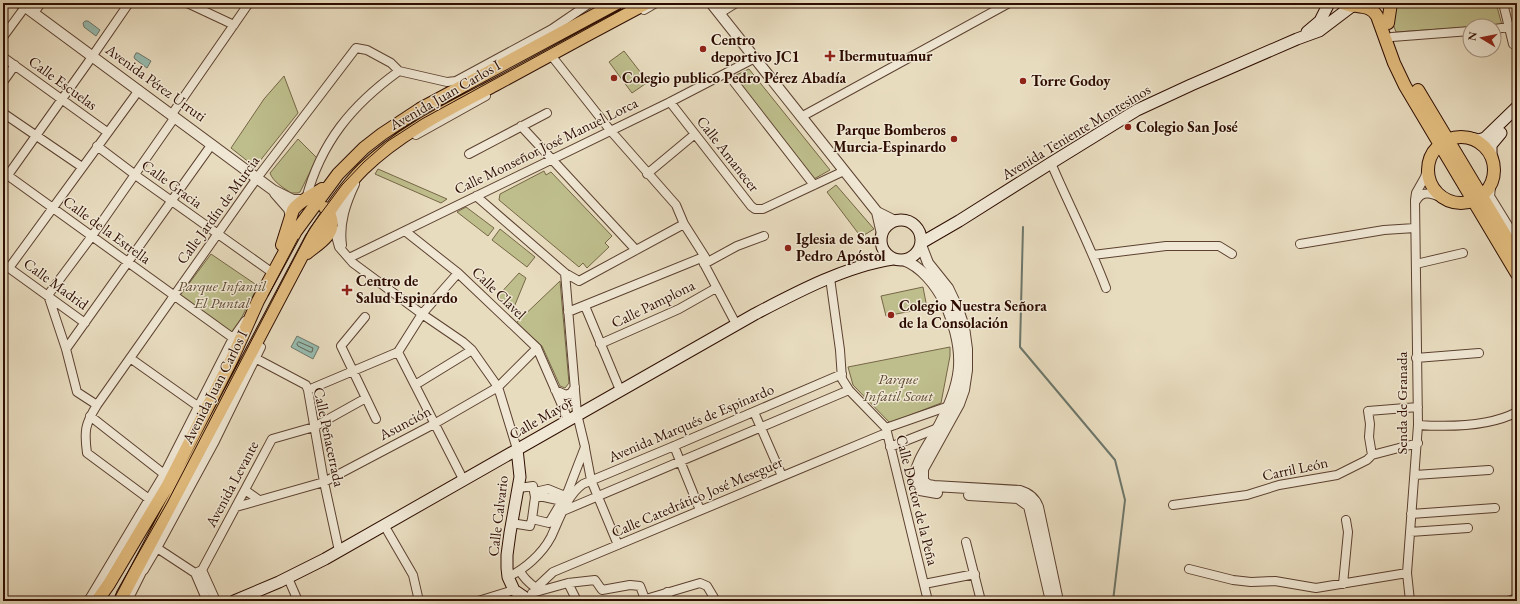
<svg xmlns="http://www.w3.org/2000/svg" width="1520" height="604" font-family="'EB Garamond',serif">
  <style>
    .green { fill: #bebe8c; stroke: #766646 }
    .water { fill: #97bcb0; stroke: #6d766a }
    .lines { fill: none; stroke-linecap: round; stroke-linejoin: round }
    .shore { stroke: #626458; stroke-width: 1 }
    .stream { stroke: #6d766a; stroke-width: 2 }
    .minor-casing { stroke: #5c4130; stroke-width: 10 }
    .tertiary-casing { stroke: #5c4130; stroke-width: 12 }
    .secondary-casing { stroke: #2e0d01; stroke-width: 13 }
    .primary-casing { stroke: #2e0d01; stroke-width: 14 }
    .minor { stroke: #f0e8d5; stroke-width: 8 }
    .tertiary { stroke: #f0e8d5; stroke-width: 10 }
    .secondary { stroke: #f0e8d5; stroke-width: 11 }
    .primary { stroke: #e4be80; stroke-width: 12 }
    .tram { stroke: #2e0d01; stroke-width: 1 }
    .poi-dot { fill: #8f2418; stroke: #f0e8d5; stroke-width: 1.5 }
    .labels { text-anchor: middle; stroke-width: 3; stroke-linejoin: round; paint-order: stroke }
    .poi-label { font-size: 15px; font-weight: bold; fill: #2e0d01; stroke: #f0e8d5; text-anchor: start }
    .street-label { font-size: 15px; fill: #2e0d01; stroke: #f0e8d5 }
    .park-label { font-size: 15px; font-style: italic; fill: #604b32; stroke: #f0e8d5 }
  </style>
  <rect width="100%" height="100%" fill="#e8dcbf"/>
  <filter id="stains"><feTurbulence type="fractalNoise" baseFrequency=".005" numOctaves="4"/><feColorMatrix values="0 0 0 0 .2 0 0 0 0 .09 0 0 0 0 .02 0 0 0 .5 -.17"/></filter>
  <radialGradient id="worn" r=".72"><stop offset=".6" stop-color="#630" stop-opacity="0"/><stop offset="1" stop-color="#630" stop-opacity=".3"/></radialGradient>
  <path class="green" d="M1395 3H1496L1502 25 1470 26V27L1396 32 1393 24Z
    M624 51 648 82 632 93 609 62Z
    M749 69 830 170 814 179 734 76Z
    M284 76 298 113 255 167 231 148 264 99Z
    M298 139 317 158 300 192 298 193H291C284 188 273 182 270 173Z
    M378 169 447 199 441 203 375 174Z
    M544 171 546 175 551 172 612 236 605 243 609 247 587 268 583 263 579 267 499 200 500 194Z
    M836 185 874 229 861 237 827 192Z
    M466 207 494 228 488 236 457 212Z
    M500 229 535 257 527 267 492 240Z
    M211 254 258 286 232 336 179 297Z
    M519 273 526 278 512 312 497 297Z
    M560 281 569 383 565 388 560 386 542 346 516 323Z
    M923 287 927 308 886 316 881 296Z
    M950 347V356L941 403 890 423 853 385 848 367Z"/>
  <path class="water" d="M85 21H88L100 30 96 36 84 27 83 23Z
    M136 53H138L151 61 147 68 135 59 134 57Z
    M297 336 319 347 313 359 291 347Z"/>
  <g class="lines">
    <path class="shore" d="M299 342 313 348 312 352H310L298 346 297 344Z"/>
    <path class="stream" d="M1023 227 1020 347 1115 460 1125 500 1113 601"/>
    <defs>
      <path id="minor" d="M187 3 234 25
        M1503 3 1513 44
        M644 10 656 3
        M34 13 41 3
        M720 13 736 3
        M1494 29 1517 26
        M3 37 25 7
        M1392 37 1470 31
        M3 57 107 132
        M554 59 610 130 676 205 684 224 705 257 701 258 736 324
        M727 73 814 185
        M3 82 15 65
        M670 102 751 206 755 209H763L844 171
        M3 113 82 167
        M172 114 249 3
        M801 117 1009 3
        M521 126 636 250
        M416 135 486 96
        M97 146 138 177 270 271
        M469 154 547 113
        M1051 163C1069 205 1090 245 1106 288
        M3 172 233 338
        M647 174 695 134
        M8 175 87 64 129 3
        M1492 179 1490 196 1517 240
        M346 196 342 202 333 225 339 247 353 263 422 314 463 342 472 350 498 387 517 449
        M476 196 565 273 579 281 684 224
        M306 199C321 142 352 105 399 71
        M1416 201C1422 189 1433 194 1442 198
        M405 231 458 273 537 348 568 419
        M1300 244 1384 230 1415 228
        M342 245C339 223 346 203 355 184
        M1093 255 1166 246H1219L1232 254
        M349 258 670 102 755 58
        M704 264 737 246 764 236
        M1416 264 1463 253
        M458 273 422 314 398 352 463 479
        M830 278 840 350 842 379 849 390 886 428 928 601
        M585 306 620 390
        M568 312 701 258
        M365 317 341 346 376 419
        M85 323 9 268 139 90
        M600 344 679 309 716 288
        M66 349 212 144
        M130 358 199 407
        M255 358 306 385 308 390 324 482 339 551
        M1416 358 1479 353
        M415 385 472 350
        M308 390 398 352
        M555 390 566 395 571 393 575 387
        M97 405 77 392 66 349 48 295 92 236 175 117
        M754 412 782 476
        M90 416 164 474
        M1418 425C1449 427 1489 427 1517 412
        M886 428 949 406
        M674 446 700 510
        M890 447 938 428
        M585 448 591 480 618 545
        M1372 455 1369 437 1370 424 1368 411 1418 407
        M1415 475 1489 470
        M519 488 533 486 535 497 532 519
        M245 490 259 500
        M535 492 548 489 565 496
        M535 497H544L562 501
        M149 499 87 453C84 431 85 424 97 405L257 178 356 48 367 50 391 63 399 71 447 82 456 81 552 29 590 3
        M1173 505 1247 495 1279 485 1337 475 1367 460 1372 455 1418 443
        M236 507 324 482 434 424 498 387 537 348
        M563 511 849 390
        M1411 514 1495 508
        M511 523 530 526 532 519 549 523 568 491 585 447 577 414 565 273
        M384 525 413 575 419 601
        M1410 532 1468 528
        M966 542 981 601
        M157 548 195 573 202 570
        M1189 569 1233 580 1251 582 1275 581 1316 588 1407 573
        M202 570 272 439 314 427 366 398
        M202 570 216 601
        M520 571C524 579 529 583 536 588
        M195 573 207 601
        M136 577 144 570 157 548 215 441 261 347
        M508 577C525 569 542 554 551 537 559 520 567 495 583 484L674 446 842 374
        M288 578 298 601
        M568 583 577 601
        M924 584 975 574
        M1343 584 1348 532 1346 520
        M667 592 670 601
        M532 593 568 583 595 580 602 590 630 585 640 586 645 599
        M128 600 141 574
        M88 601 164 474 233 338 245 321
        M478 601 514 590
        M530 601 536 588 553 572 886 433
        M639 601 700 583 707 586 716 601
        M1410 601 1407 573 1418 425 1415 200 1416 193 1425 177 1428 165
        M1508 601 1517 598"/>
      <path id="tertiary" d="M20 3 273 190 293 200H306
        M711 3 877 212 895 221
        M275 193 289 209 291 216
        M877 212 882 234
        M921 245 928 263 948 288 958 309 964 327 967 349V370L964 390 959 404 923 469V481L928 485 934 486 1020 491C1030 494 1035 499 1038 507L1058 601
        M903 260C921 266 936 285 945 303 968 355 962 385 935 433 927 448 917 461 914 477L920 490 937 493
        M969 495 1018 498 1029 506 1051 601"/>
      <path id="secondary" d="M1307 32 1320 21 1329 3
        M1471 138 1479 140 1485 138 1517 107
        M1491 156V145L1501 133
        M881 240a20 20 0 1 1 40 0a20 20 0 1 1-40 0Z
        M921 243 959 221 1051 163 1137 110 1191 85 1297 39 1319 31 1352 6
        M517 449 520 477 510 533 507 555V568L508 577 514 590 530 601
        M234 601 279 582 325 559 755 314C797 292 846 266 893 259"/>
      <path id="primary" d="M1342 3 1352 6 1364 4
        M1357 6C1366 7 1372 8 1377 16L1394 63 1405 86 1517 274
        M1388 23 1391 3
        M1418 90 1517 255
        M1428 170a33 33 0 1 1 66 0a33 33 0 1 1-66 0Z
        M282 245 293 210C299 201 313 195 322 189
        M307 253C318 244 335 235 331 219 330 214 329 212 325 208
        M97 601 109 584 168 485 232 359 258 301 296 231 338 174 364 148 382 134 420 109 617 3
        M120 601 311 239C327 215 342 190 363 169 401 132 449 109 495 85 546 57 596 30 647 3"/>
    </defs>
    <use href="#minor" class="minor-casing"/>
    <use href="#tertiary" class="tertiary-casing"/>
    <use href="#secondary" class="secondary-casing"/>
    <use href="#primary" class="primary-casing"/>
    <use href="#minor" class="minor"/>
    <use href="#tertiary" class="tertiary"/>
    <use href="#secondary" class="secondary"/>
    <use href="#primary" class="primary"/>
    <path class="tram" d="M268 296 298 239
      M113 601 117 591 167 503 310 228 342 185 364 162 388 141 422 119 634 3"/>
  </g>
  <g class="poi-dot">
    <circle cx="703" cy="49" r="4"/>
    <path d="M828 50h4v4h4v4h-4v4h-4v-4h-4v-4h4z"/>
    <circle cx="614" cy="78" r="4"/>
    <circle cx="1023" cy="81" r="4"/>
    <circle cx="1128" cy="127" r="4"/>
    <circle cx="954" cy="139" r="4"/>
    <circle cx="788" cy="248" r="4"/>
    <path d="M345 284h4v4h4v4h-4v4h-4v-4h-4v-4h4z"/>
    <circle cx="891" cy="315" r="4"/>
  </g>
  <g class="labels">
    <g class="poi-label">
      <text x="711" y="45">Centro<tspan x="711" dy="17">deportivo JC1</tspan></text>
      <text x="839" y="61">Ibermutuamur</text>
      <text x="622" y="83">Colegio publico Pedro Pérez Abadía</text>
      <text x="1031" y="86">Torre Godoy</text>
      <text x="1136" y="132">Colegio San José</text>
      <text x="946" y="135" text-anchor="end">Parque Bomberos<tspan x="946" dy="17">Murcia-Espinardo</tspan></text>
      <text x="796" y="244">Iglesia de San<tspan x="796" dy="17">Pedro Apóstol</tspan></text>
      <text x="356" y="286">Centro de<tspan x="356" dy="17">Salud Espinardo</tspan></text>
      <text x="899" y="311">Colegio Nuestra Señora<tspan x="899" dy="17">de la Consolación</tspan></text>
    </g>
    <g class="street-label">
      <text transform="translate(63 83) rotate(36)" y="5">Calle Escuelas</text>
      <text transform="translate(156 83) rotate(36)" y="5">Avenida Pérez Urruti</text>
      <text transform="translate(445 95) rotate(-30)" y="5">Avenida Juan Carlos I</text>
      <text transform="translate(1076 132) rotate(-31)" y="5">Avenida Teniente Montesinos</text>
      <text transform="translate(546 146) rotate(-26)" y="5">Calle Monseñor José Manuel Lorca</text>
      <text transform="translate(728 154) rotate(52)" y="5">Calle Amanecer</text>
      <text transform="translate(172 184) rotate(36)" y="5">Calle Gracia</text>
      <text transform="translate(218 210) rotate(-54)" y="5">Calle Jardín de Murcia</text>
      <text transform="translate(107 230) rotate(36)" y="5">Calle de la Estrella</text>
      <text transform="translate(56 284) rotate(36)" y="5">Calle Madrid</text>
      <text transform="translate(499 293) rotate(44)" y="5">Calle Clavel</text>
      <text transform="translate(653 304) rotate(-26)" y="5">Calle Pamplona</text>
      <text transform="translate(215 387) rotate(-63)" y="5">Avenida Juan Carlos I</text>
      <text transform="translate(1402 403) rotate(-90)" y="5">Senda de Granada</text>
      <text transform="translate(541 418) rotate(-30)" y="5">Calle Mayor</text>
      <text transform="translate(405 423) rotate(-28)" y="5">Asunción</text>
      <text transform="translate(691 423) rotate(-23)" y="5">Avenida Marqués de Espinardo</text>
      <text transform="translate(329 437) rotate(78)" y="5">Calle Peñacerrada</text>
      <text transform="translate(1295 469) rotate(-12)" y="5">Carril León</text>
      <text transform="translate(232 484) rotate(-62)" y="5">Avenida Levante</text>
      <text transform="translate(697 497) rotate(-23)" y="5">Calle Catedrático José Meseguer</text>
      <text transform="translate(917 500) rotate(76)" y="5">Calle Doctor de la Peña</text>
      <text transform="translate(498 516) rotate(-83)" y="5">Calle Calvario</text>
    </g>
    <g class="park-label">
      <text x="222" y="291">Parque Infantil<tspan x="222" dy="17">El Puntal</tspan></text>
      <text x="898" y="384">Parque<tspan x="898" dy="17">Infatil Scout</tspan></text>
    </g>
  </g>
  <rect width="1520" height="604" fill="none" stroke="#e8dcbf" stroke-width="16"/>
  <rect x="4" y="4" width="1512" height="596" fill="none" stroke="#2e0d01" stroke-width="2"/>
  <rect x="8" y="8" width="1504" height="588" fill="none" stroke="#2e0d01"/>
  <g transform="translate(1482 38) rotate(280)"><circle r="19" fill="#f0e8d5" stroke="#a29080"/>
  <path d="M0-3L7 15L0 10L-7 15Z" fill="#8f2418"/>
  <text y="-6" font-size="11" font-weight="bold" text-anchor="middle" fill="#2e0d01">N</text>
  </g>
  <rect width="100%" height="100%" filter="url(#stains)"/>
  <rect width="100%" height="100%" fill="url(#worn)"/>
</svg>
